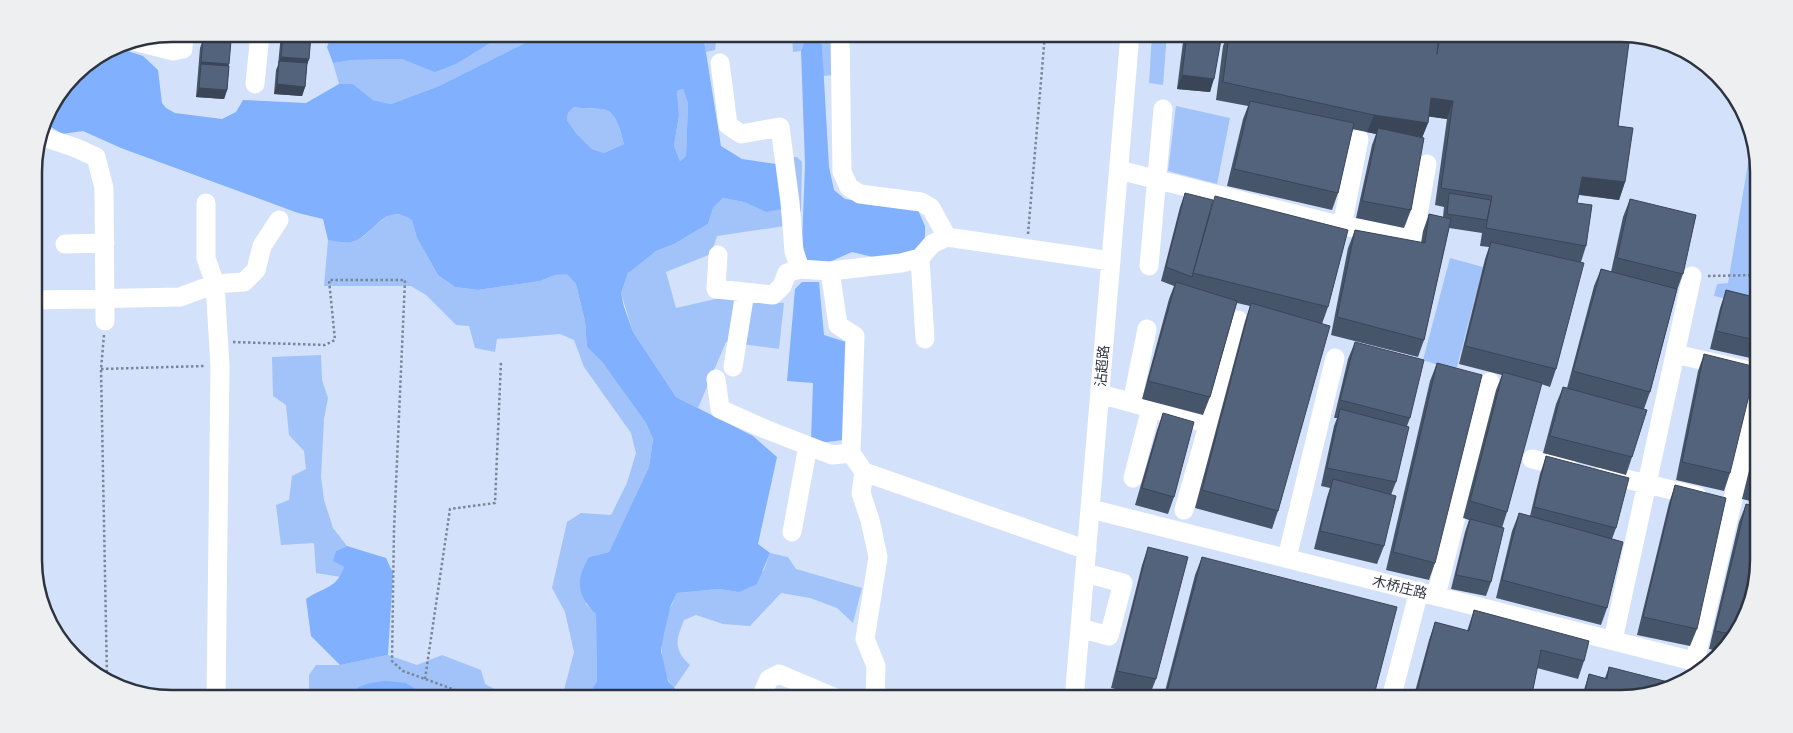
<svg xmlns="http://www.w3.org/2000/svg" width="1793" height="733" font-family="Poppins,'Noto Sans SC',sans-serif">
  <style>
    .green { fill: #a1c3fa }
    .water { fill: #80b0fe; fill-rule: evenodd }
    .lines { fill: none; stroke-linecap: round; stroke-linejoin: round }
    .path { stroke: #7a8597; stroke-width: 2.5; stroke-dasharray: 2.5 2.5; stroke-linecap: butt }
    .minor { stroke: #fff; stroke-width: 19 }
    .wall { fill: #47556b }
    .shaded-wall { fill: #3a4557 }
    .building { fill: #53637c; stroke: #3a4557 }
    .labels { text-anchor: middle; stroke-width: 5; stroke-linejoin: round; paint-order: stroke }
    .street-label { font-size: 14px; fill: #2d3440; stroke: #fff }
    .rim { fill: none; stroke: #2d3440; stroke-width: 2.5 }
  </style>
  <rect width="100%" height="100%" fill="#d3e2fa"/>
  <path class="green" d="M501 34H543L439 86 391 104 373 100 353 84H339L333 63 353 60 402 59 458 63 500 37Z
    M703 34H717L715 50 706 52Z
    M792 34H833L834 75 823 76 822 45 805 40 801 51 793 52Z
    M1152 34H1167L1163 85 1149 83Z
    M683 89 688 103 686 156 680 161 674 146 679 115 677 91Z
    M1176 106 1230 118 1217 184 1168 171Z
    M574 107C584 109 592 108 602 109 617 111 620 132 624 144L604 153 592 149 576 133 567 120 568 113Z
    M1752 139 1758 154V306L1714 296 1717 284 1728 283Z
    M791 157H797L802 162 801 212 781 209 785 226 717 236 711 254 666 272 676 308 720 298 784 303 779 349 726 342 698 408 676 397 633 332 621 293 628 273 638 264 656 251 674 244 708 224 713 208 723 198 744 202 766 212 776 164Z
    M391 214 404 215 412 219 417 238 438 275 455 287 478 290 540 281 555 275 567 273 576 284 585 321 587 347 603 363 615 380 646 423 653 439 649 467 609 552 589 557 586 604 596 613 597 681 586 699H559L564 690 574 652 565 612 552 588 567 522 581 513 611 515 627 483 636 453 631 433 584 367 574 340 560 334 497 339 495 352 475 348 469 326 456 325 426 295 411 286H324L328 240 353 242 364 236 378 223Z
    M1450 258 1483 267 1456 371 1423 360Z
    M321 355 322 380 328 398 324 419 321 477 324 500 333 528 347 546 336 551 334 561 344 567 341 577 316 573 314 543 281 545 276 505 289 500 292 476 306 469 304 451 289 435 286 405 273 396 272 357Z
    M770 553 788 557 796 569 862 588 853 623 837 608 810 598 781 593 750 626 723 624 696 615 684 620C676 640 673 649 690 665L674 688C652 663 664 619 677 593L719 589 739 592 764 570Z
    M388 655 417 665 442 655 481 670 485 684 513 699H433L406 683 352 693 346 699H309V675L316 665H340Z"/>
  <path class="water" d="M332 34H501L500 37 458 63 435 72 402 59 353 60 333 63 327 47Z
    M543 34H703L721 146 742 159 776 164 781 209 766 212 744 202 723 198 713 208 708 224 674 244 656 251 628 273 621 293 624 307 633 332 676 397 753 436 777 457 758 544 770 553 757 584 739 592 719 589 677 593 671 605 664 633 661 651 668 681 684 699H586L597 681 596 614C577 595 575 581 589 557L609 552 649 467 653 439 646 423 615 380 603 363 587 347 585 321 576 284 567 274 555 275 540 281 478 290 455 287 438 275 417 238 412 220C385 202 376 232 355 241 348 244 336 241 328 240L323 219 298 213 121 148 83 131 62 134 45 123 48 111 81 68 115 47 143 56 158 70 162 103 166 108 175 113 222 119 236 112 243 100 306 103 339 84H353L373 100 391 104 439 86ZM683 89 688 103 686 156 680 161 674 146 679 115 677 91ZM574 107C584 109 592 108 602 109 617 111 620 131 624 144L604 153 592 149 576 133 567 120 568 113Z
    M815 36 822 45 829 167 834 190 845 199 918 210 925 226V240L916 250 895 256 873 257 852 252 827 263H808L802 244 805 165 801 51 805 40Z
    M802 282H819L824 335 849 343 843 440 827 442 811 441 813 383 787 381 795 289Z
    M347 546 386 558 393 573 388 655 340 665 311 636 306 599C323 587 337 589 344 567L333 561 336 551Z
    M386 681 406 683 433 699H346C358 684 368 683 386 681Z"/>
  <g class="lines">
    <path class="path" d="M1028 234 1045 34
      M1708 276 1758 275
      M104 335 101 369 107 678
      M233 342 325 345 335 340 329 280H405L394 529 392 661 403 671 480 699
      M101 369 204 366
      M425 679 450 509 495 503 501 361"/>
    <path class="minor" d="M840 34 842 172 849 187 860 194 921 202 931 208 947 237
      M134 41 173 51 183 49 184 34
      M720 63 728 125 741 134 780 127 790 202 794 251 800 269 830 271 901 263 920 258 932 244 947 237 1111 261
      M255 84 260 34
      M41 136 76 148 96 157 104 188 105 321
      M1119 170 1342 226 1414 236 1427 164
      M206 203V258L215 284 220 366 216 699
      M1342 226 1359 139
      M65 244 105 243
      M718 255 716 289 773 295 782 286 787 273 800 269
      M920 258 925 339
      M1149 266 1163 109
      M830 271 838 325 855 336 851 453 864 472 861 493 870 520 878 557 865 639 876 666 875 699
      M35 300 180 297 215 284 244 282 256 270 262 246 279 220
      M1675 354 1759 373
      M733 367 745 292
      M716 379 720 409 765 429 832 455 851 453
      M1100 394 1209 424
      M1132 403 1147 329
      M1532 459 1568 467
      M864 472 1087 550
      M1605 474 1697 496
      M1133 478 1151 408
      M1091 509 1709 665
      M1184 510 1238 320
      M792 532 808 446
      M1287 558 1335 358
      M1436 596 1490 382
      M1080 628 1109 636 1123 583 1085 573
      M1613 640 1692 276
      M1695 661 1759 388
      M760 699 769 679 779 674 838 699
      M1074 699 1130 34
      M1391 699 1419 591"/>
  </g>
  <path class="wall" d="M281 34H311L309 59 307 64 305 87 302 96 274 94 276 70 278 65Z
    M1184 34H1222L1210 92 1177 89Z
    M1228 34H1621L1618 126 1625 182 1619 200 1579 195 1577 203 1586 246 1581 262 1556 369 1550 387 1541 384 1507 512 1502 528 1491 582 1486 596 1451 589 1465 532 1469 520 1463 518 1496 390 1502 375 1459 364 1485 259 1489 247 1480 246 1482 233 1449 228 1424 340 1418 357 1331 335 1348 248 1355 230 1421 243 1423 231 1429 214 1443 217 1444 207 1435 205 1447 119 1429 116 1428 123 1422 138 1411 210 1404 228 1356 218 1372 145 1376 134 1352 129 1338 193 1332 210 1227 186 1243 119 1248 106 1216 100 1223 46Z
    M203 39 229 66 227 90 224 99 196 97 200 48Z
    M1185 193 1328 307 1322 324 1278 511 1272 529 1195 508 1245 321 1250 306 1237 303 1210 397 1203 415 1142 399 1169 299 1174 286 1161 281 1180 207Z
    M1630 199 1683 274 1677 290 1650 392 1644 409 1632 457 1626 475 1543 453 1556 404 1563 387 1567 388 1594 286 1601 269 1611 272 1623 217Z
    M1726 290 1758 298 1759 360 1710 349 1720 308Z
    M1355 342 1410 418 1407 426 1396 482 1391 495 1384 546 1377 564 1314 549 1327 497 1330 488 1321 486 1334 426 1337 418H1334L1348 359Z
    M1704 354 1730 473 1724 491 1676 480 1698 371Z
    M1437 363 1435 563 1429 580 1386 570 1430 381Z
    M1163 413 1174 497 1168 514 1135 505 1157 430Z
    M1759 430V503L1742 499Z
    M1546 456 1616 528 1612 539 1607 608 1601 625 1496 598 1512 531 1519 513 1530 516 1540 474Z
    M1675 485 1697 629 1690 646 1637 635 1669 503Z
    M1746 504 1752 606 1719 651 1709 649 1739 522Z
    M1148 547 1156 679 1149 697 1111 688 1142 565Z
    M1202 557 1373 699H1163L1195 575Z
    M1474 610 1584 661 1578 679 1537 668 1531 699H1413L1429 640 1435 622 1467 631Z
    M1609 667 1630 699H1581L1589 674 1605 678Z"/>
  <path class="shaded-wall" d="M281 57 309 59 306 68 279 62Z
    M201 62 229 64 226 73 201 64 198 71Z
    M1182 75 1214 79 1210 92 1177 89Z
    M277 84 305 87 302 96 274 94Z
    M199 88 227 90 224 99 196 97Z
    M1431 98 1453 101 1447 119 1424 116Z
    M1374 115 1428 123 1421 140 1378 128 1376 134 1367 132Z
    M1582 177 1625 182 1619 200 1576 194Z"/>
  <path class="building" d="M283 34 311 35 309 59 281 57Z
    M1187 34H1222L1214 79 1182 75Z
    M1229 34H1439L1437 54 1440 34H1621L1630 35 1618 126 1633 128 1625 182 1582 177 1577 203 1592 205 1586 246 1486 228 1492 196 1441 188 1453 101 1431 98 1428 123 1374 115 1223 82Z
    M203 39 231 41 229 64 201 62Z
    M279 61 307 63 305 87 277 84Z
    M201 64 229 66 227 90 199 88Z
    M1250 101 1354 123 1338 193 1234 169Z
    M1378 128 1424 138 1411 210 1362 201Z
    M1185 193 1213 200 1192 277 1166 267Z
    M1449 193 1491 200 1487 220 1447 214Z
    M1215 196 1348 230 1328 307 1193 273Z
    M1630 199 1696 215 1683 274 1617 258Z
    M1429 214 1451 219 1424 340 1337 317 1355 230 1425 243Z
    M1491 242 1584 263 1556 369 1465 346Z
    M1601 269 1677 289 1650 392 1573 371Z
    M1176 282 1237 301 1210 397 1148 381Z
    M1726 290 1758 298 1759 341 1716 331Z
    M1251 303 1330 326 1278 511 1202 490Z
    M1355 342 1424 360 1410 418 1340 400Z
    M1704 354 1756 367 1730 473 1682 462Z
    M1437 363 1482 375 1435 563 1393 552Z
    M1503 372 1542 383 1507 512 1470 501Z
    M1563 387 1647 410 1632 457 1550 436Z
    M1340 409 1409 427 1396 482 1327 468Z
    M1163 413 1194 422 1174 497 1142 488Z
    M1759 439V484L1749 482Z
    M1546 456 1629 478 1616 528 1534 507Z
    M1333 479 1396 496 1384 546 1320 531Z
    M1675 485 1726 498 1697 629 1643 617Z
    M1746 504 1759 507V561L1752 606 1731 634 1715 631Z
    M1519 513 1623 542 1607 608 1502 580Z
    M1470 519 1504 528 1491 582 1456 575Z
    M1148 547 1188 557 1156 679 1117 671Z
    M1202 557 1397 607 1373 699H1165Z
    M1474 610 1589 641 1584 661 1541 650 1531 699H1415L1435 622 1469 631Z
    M1609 667 1672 683 1630 699H1583L1589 674 1607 679Z"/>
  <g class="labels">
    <g class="street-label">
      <text transform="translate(1102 366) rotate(-85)" y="5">沾超路</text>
      <text transform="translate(1400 587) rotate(14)" y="5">木桥庄路</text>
    </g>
  </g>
  <path d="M0 0H1793V733H0ZM172 42H1620A130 130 0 0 1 1750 172V560A130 130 0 0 1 1620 690H172A130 130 0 0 1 42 560V172A130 130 0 0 1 172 42Z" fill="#eeeff0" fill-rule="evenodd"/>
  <path class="rim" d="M172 42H1620A130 130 0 0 1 1750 172V560A130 130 0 0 1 1620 690H172A130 130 0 0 1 42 560V172A130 130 0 0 1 172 42Z"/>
</svg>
